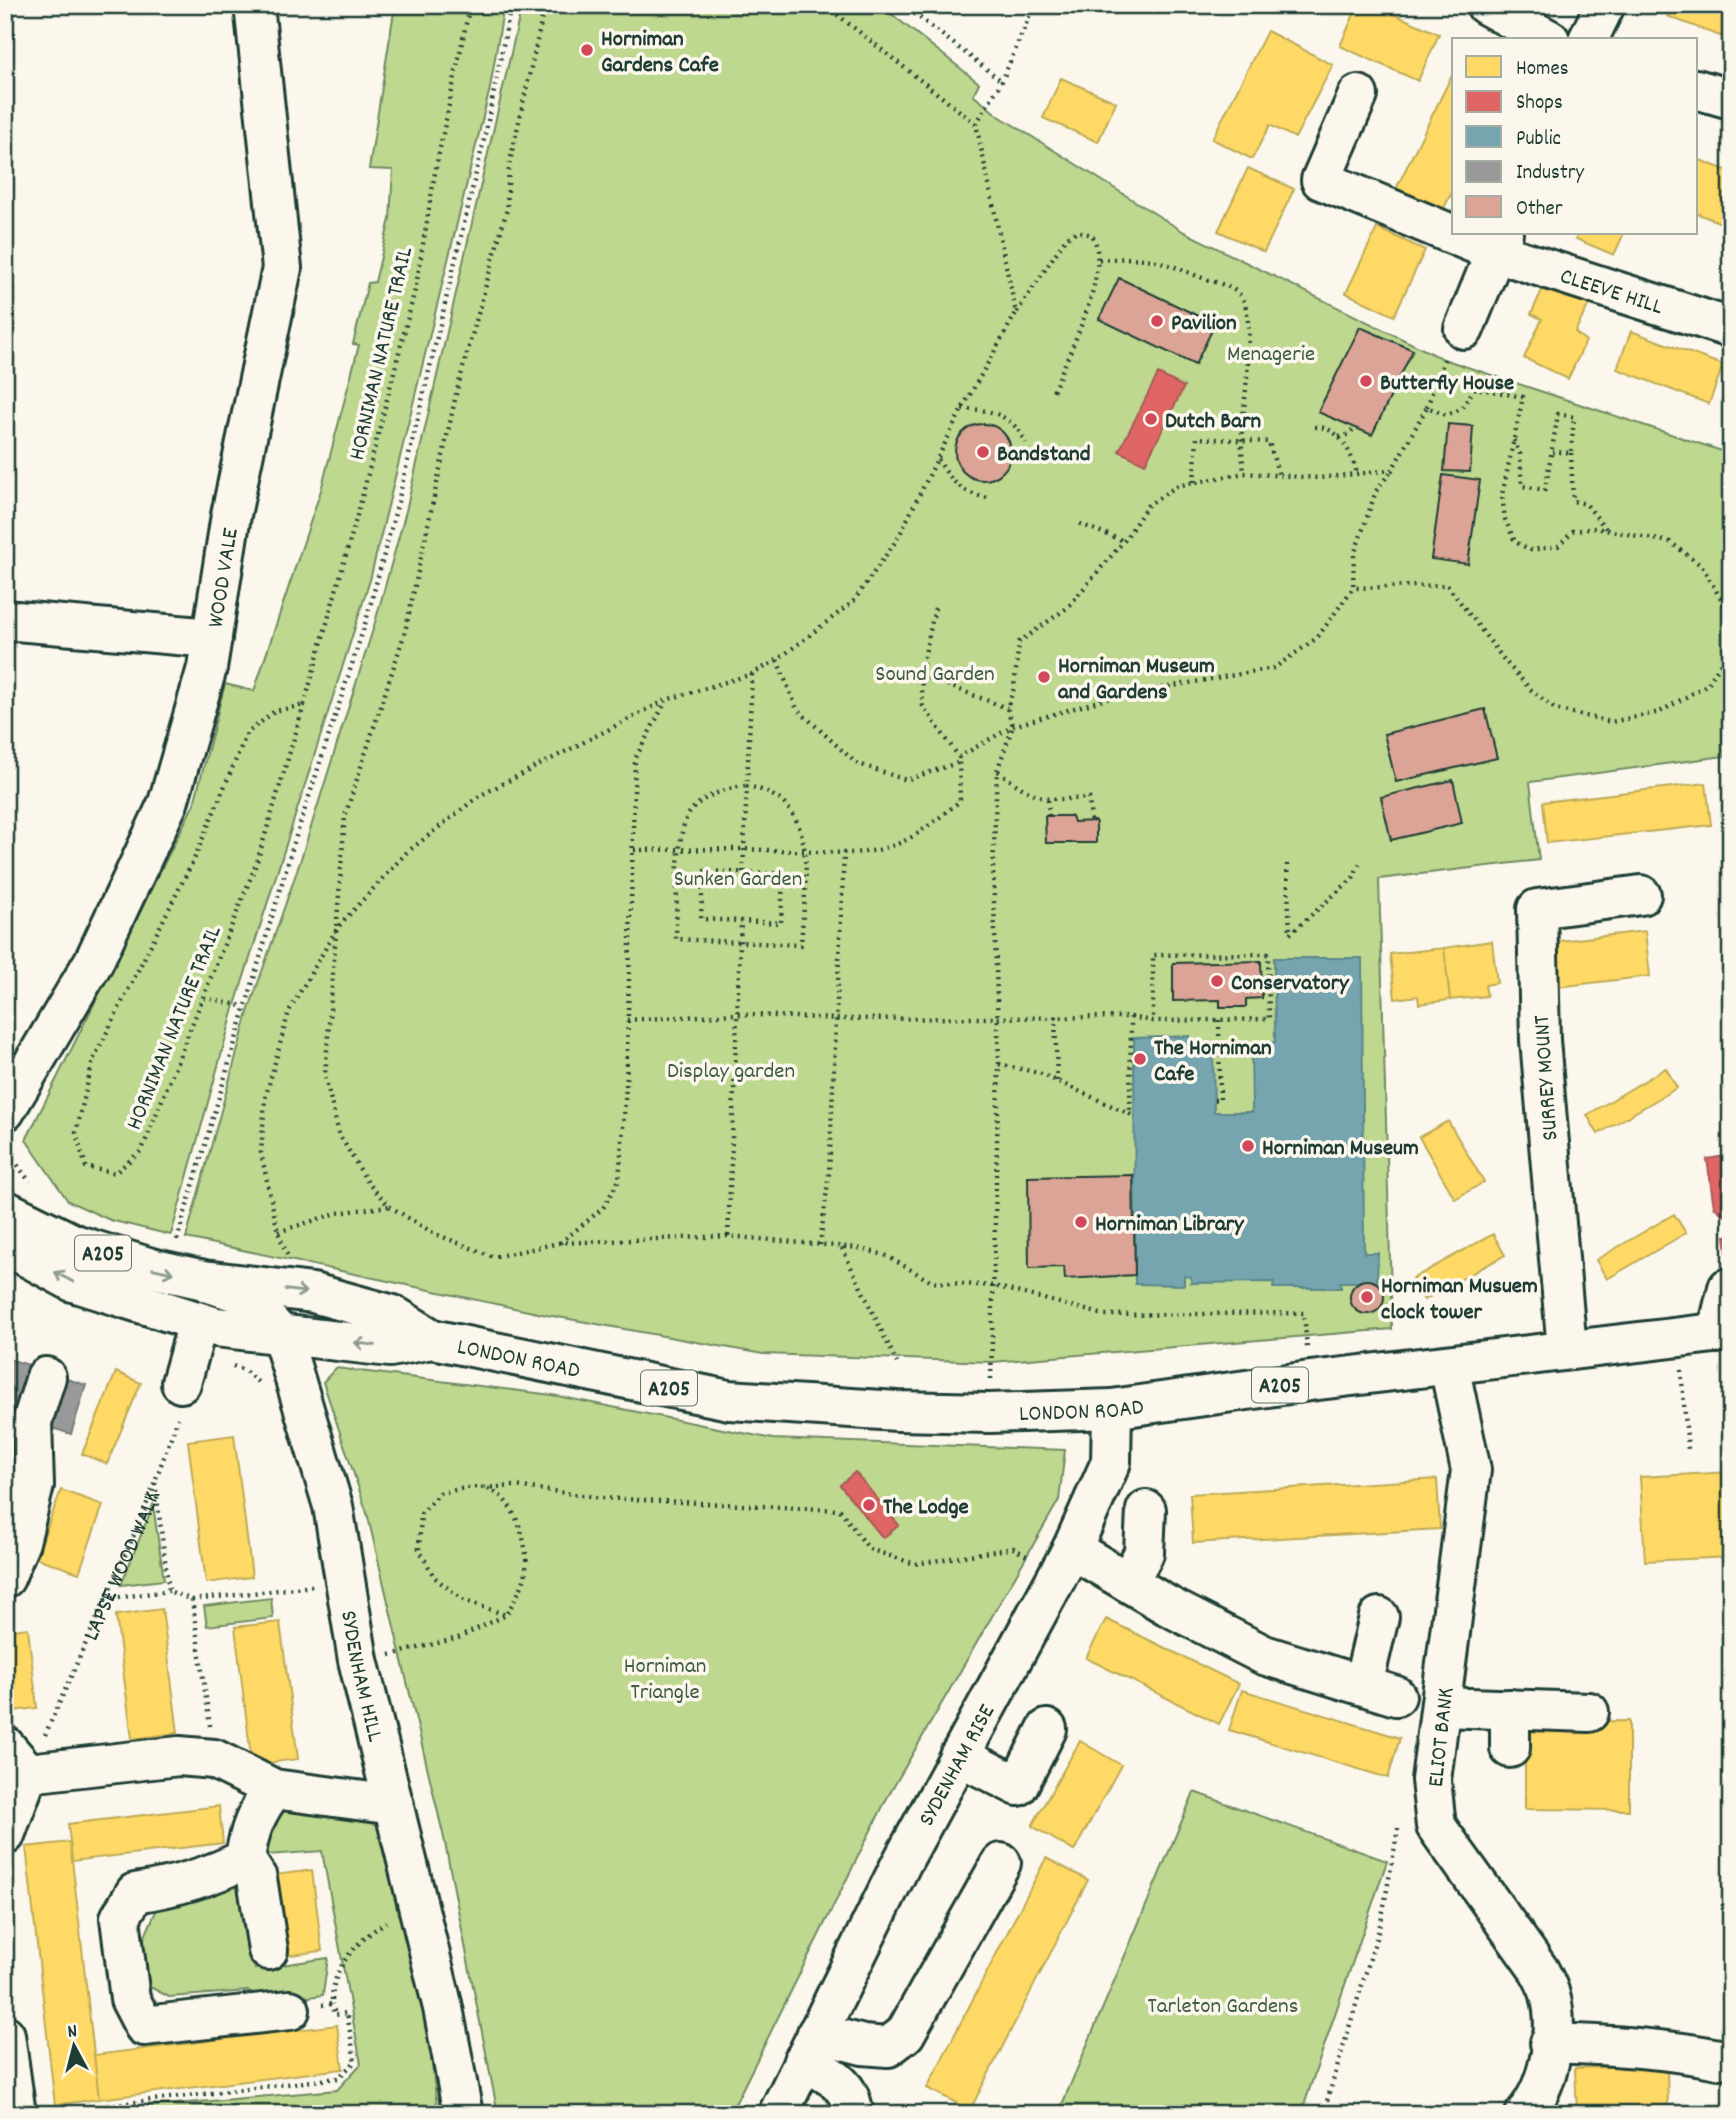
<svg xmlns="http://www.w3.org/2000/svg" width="1736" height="2119" font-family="Dekko,sans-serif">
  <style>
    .green { fill: #bfd88f; stroke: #6f8a62; stroke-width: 2 }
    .homes { fill: #ffd966; stroke: #bcaa57; stroke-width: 2 }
    .shops { fill: #e06666; stroke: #a65a57; stroke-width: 2 }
    .public { fill: #76a5af; stroke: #5c868a; stroke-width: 2 }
    .industry { fill: #999; stroke: #747d7b; stroke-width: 2 }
    .building { fill: #dca496; stroke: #1f3d34; stroke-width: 2 }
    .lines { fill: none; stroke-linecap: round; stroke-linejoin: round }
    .minor-casing { stroke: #1f3d34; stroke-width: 44 }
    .highway-casing { stroke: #1f3d34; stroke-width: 44 }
    .path { stroke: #1f3d34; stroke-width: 4.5; stroke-dasharray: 2 5; stroke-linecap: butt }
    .minor { stroke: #fbf7ec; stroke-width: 38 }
    .highway { stroke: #fbf7ec; stroke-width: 38 }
    .oneway { stroke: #8d9a90 }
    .poi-dot { fill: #d1495b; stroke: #fbf7ec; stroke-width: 2.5 }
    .labels { text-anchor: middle; stroke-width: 7; stroke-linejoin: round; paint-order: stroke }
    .shield { fill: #fbf7ec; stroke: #61756b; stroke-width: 2 }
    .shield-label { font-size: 21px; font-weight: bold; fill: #1f3d34 }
    .poi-label { font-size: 23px; font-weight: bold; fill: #1f3d34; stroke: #fbf7ec; text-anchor: start }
    .street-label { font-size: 23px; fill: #1f3d34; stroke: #fbf7ec }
    .park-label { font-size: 23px; fill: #3f5c46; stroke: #fbf7ec }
  </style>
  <rect width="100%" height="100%" fill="#fbf7ec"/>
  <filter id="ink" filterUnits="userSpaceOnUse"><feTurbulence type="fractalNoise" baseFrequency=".0143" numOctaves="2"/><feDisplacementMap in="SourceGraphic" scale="14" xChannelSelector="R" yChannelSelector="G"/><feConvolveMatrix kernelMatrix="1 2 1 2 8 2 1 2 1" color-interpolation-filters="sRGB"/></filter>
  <g filter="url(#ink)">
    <path class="green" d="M395 5H504L490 88 370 580 235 1005 171 1235 110 1220 68 1201 26 1140 194 804 225 684 254 691 321 490 359 345 353 344 368 283 375 282 390 219 393 170 369 169Z
      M522 5H880L979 83 973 95 999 116 1184 232 1443 359 1731 454V727L1724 756 1530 782 1539 860 1379 879 1392 1329 992 1362 763 1354 547 1315 186 1238 249 1009 300 862 374 626 406 511Z
      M336 1368 552 1395 773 1439 1065 1450 1059 1500 886 1800 730 2114H498L444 1838 367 1513 323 1382Z
      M153 1505 164 1580 121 1585Z
      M271 1598 273 1618 207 1626 204 1606Z
      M1194 1792 1387 1861 1301 2114H1058Z
      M289 1805 381 1814 423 1991 438 2114H108V2110L337 2090 361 2064 322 1851 268 1855 267 1829Z
      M250 1880 255 1969 328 1958 323 1995 257 2004 248 1991 169 1997 150 1987 141 1945 156 1911 165 1902 210 1897 227 1881Z"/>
    <path class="homes" d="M1358 5H1373L1439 34 1418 81 1340 46Z
      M1671 5H1731V40L1667 16Z
      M1267 31 1333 65 1295 138 1270 125 1252 159 1212 139Z
      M1454 71V188L1439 218 1393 195Z
      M1061 78 1116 102 1098 142 1043 118Z
      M1697 159 1731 172V227L1696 213Z
      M1248 168 1294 189 1264 252 1218 231Z
      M1377 228 1425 250 1394 316 1346 293Z
      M1578 233H1624L1614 255 1576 239Z
      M1549 275 1593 296 1575 332 1586 341 1568 379 1524 358 1542 319 1531 314Z
      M1631 331 1723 365 1709 404 1617 369Z
      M1706 783 1711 825 1547 843 1543 802Z
      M1645 931 1650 976 1557 987 1552 942Z
      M1492 941 1497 983 1485 985 1487 996 1450 1000 1444 948Z
      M1444 948 1450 1000 1419 1004 1418 996 1395 999 1390 954Z
      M1666 1068 1677 1088 1598 1134 1587 1115Z
      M1448 1121 1484 1182 1455 1199 1419 1137Z
      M1674 1214 1686 1233 1607 1279 1596 1260Z
      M1493 1234 1505 1255 1424 1300 1412 1279Z
      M116 1372 141 1383 107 1464 82 1454Z
      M234 1435 252 1577 206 1583 188 1441Z
      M1731 1472V1557L1645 1561 1640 1477Z
      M1437 1479 1440 1529 1193 1543 1190 1494Z
      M61 1490 103 1505 79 1573 36 1558Z
      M162 1609 178 1733 132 1739 116 1615Z
      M1106 1619 1239 1684 1219 1724 1086 1658Z
      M280 1622 298 1759 252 1765 235 1627Z
      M28 1628 37 1708 5 1712V1631Z
      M1242 1690 1400 1738 1388 1778 1229 1730Z
      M1629 1721V1810L1525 1809V1722Z
      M1080 1741 1121 1765 1074 1851 1032 1826Z
      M219 1806 223 1843 72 1861 68 1824Z
      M70 1842 99 2099 55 2105 26 1847Z
      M1046 1858 1088 1880 970 2110 927 2088Z
      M312 1870 322 1951 284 1956 274 1875Z
      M337 2025 343 2069 99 2099 94 2055Z
      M1667 2065 1668 2114H1577L1575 2068Z
      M898 2105 917 2114H894Z"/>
    <path class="shops" d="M1158 374 1184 387 1145 464 1119 451Z
      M1731 1155V1215L1725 1216 1714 1207 1707 1159Z
      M1731 1235V1274H1730L1725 1236Z
      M855 1472 899 1525 883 1538 840 1485Z"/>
    <path class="public" d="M1274 958H1362L1364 1253H1378L1377 1282H1340L1341 1288H1273L1274 1282 1191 1283V1277L1184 1276V1285L1135 1284 1134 1038 1190 1036 1191 1044H1213L1214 1112H1252L1251 1043 1275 1042Z"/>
    <path class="industry" d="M8 1359 29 1365 13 1418 5 1416Z
      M60 1377 86 1385 71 1434 46 1426Z"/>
    <path class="building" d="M1119 278 1215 324 1195 365 1099 319Z
      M1360 327 1413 350 1372 435 1318 412Z
      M955 452a28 28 0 1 1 56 0a28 28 0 1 1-56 0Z
      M1448 424 1473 426 1470 472 1444 471Z
      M1443 475 1480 480 1468 564 1431 559Z
      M1485 709 1497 758 1396 782 1384 734Z
      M1453 780 1462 823 1391 840 1381 797Z
      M1045 816H1072L1074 822 1096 821V843H1046Z
      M1261 961 1262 998 1246 999V1007H1220V1000L1173 1001V963Z
      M1133 1175 1135 1275 1065 1279 1064 1267 1029 1268 1028 1177Z
      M1350 1297a17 17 0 1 1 34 0a17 17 0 1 1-34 0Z"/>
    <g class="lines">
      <defs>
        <g id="minor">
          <path d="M1486 5 1550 40"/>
          <path d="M1588 40 1605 5"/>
          <path d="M1696 89 1731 99"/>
          <path id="s2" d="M1358 95 1321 180 1495 252 1731 328"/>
          <path d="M1464 329 1503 233"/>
          <path d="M5 620 212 638"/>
          <path id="s3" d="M5 1111 94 961 168 803 207 668 231 515 282 268 254 5"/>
          <path id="s4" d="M209 1283 243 1294 282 1336 333 1506 358 1660 443 2008 463 2114"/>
          <path d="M1717 1333 1728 1288 1731 1287"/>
          <path d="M1567 1350 1540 1040 1537 909 1641 895"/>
          <path d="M1449 1365 1471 1470 1431 1780 1436 1826 1539 1970C1543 1978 1548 1986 1550 1995 1560 2030 1549 2086 1525 2114"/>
          <path d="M181 1383 198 1323"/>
          <path d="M1072 1549 1168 1606 1264 1655 1396 1696"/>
          <path d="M5 1578 20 1542 34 1485 32 1422 46 1377"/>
          <path d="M1128 1582 1144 1553 1146 1510"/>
          <path d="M1363 1685 1379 1617"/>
          <path d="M1441 1707 1589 1712"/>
          <path d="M1510 1709V1748"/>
          <path d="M5 1746 28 1773"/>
          <path d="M959 1756 1018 1786 1047 1729"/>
          <path d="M28 1773 179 1756 214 1759 274 1789 394 1805"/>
          <path d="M274 1789C256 1812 249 1830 245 1859 210 1877 174 1887 135 1893L120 1918 130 1999 144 2026 290 2010"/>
          <path d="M5 1835 28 1773"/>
          <path d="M245 1859 257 1878 268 1950"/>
          <path d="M817 2033 863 2045 888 2047 905 2034 1001 1863"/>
          <path d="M5 2035 16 2114"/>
          <path d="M1550 2043C1607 2045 1663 2048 1719 2059"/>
          <path d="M803 2061C827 2073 852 2084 853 2114"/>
          <path id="s5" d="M778 2114 901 1864 1072 1549 1111 1462 1112 1409"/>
        </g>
        <g id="highway">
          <path d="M5 1210 74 1244 151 1268 204 1280 313 1293 393 1315 432 1339"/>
          <path id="s6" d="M5 1245 73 1282 216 1327 390 1347 432 1339 729 1400 897 1411 990 1413 1112 1409 1310 1381 1731 1331"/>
        </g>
      </defs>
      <use href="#minor" class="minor-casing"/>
      <use href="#highway" class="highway-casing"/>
      <g class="path">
        <path d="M545 5 509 166 507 209 457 390 405 632 345 816 325 1076 339 1134 368 1183 389 1206 433 1233 494 1257 559 1243 728 1236 858 1248 885 1255 932 1282 994 1286 1105 1315 1304 1313 1307 1348"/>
        <path d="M903 5 1002 81"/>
        <path d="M976 124 1002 81 1034 5"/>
        <path d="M1099 260C1145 256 1155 258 1197 276 1211 282 1231 284 1241 296 1257 316 1243 407 1242 435 1241 448 1243 460 1244 473"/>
        <path d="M1017 312 1066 238 1077 231 1092 235C1114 270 1065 359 1052 395"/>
        <path d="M1437 374 1475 388"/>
        <path d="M1427 407 1446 355"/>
        <path d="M962 409C991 409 1013 415 1026 443"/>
        <path d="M1315 427C1340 426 1352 454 1357 474"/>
        <path d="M1339 437 1350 434 1354 428"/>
        <path d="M1514 440 1520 454 1522 486 1545 490 1558 414 1574 417 1571 453 1553 452"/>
        <path d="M1571 453 1573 501 1586 504 1607 530"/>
        <path d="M938 459C951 482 962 493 988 498"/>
        <path d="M1194 482 1197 438 1269 442 1279 476"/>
        <path d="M1080 524 1124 541"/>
        <path d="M935 608 921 672 923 706 959 757 1013 726 1116 696 1274 668 1317 638 1353 588 1354 555 1376 491 1391 471"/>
        <path d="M777 660 797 709 856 763 906 780 957 763"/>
        <path d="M921 675 1007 708"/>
        <path d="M304 705 257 862 142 1150 115 1173 86 1167 76 1133 93 1060 195 857 247 733 275 711Z"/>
        <path d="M304 705 360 505 416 286 436 167 470 5"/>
        <path d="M998 771C1036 800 1043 801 1089 798L1091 821"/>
        <path d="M746 786C825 800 804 885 801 945L676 939C677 909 675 845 686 819 695 798 725 788 746 786Z"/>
        <path d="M1048 800 1049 816"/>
        <path d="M634 850 743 849 844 853"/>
        <path d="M1287 864 1290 934"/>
        <path d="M703 871 783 874 781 923 701 919Z"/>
        <path d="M743 872 752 674"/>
        <path d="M1290 934 1353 878 1361 860"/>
        <path d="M204 998 243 1006"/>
        <path d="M1055 1016 1057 1082"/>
        <path d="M1131 1017 1153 1021 1269 1019 1268 954 1153 955V1021"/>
        <path d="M627 1020 736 1014 837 1019 1131 1017 1130 1115"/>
        <path d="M999 1064 1039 1073 1134 1116"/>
        <path d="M1214 1100H1220L1219 1020"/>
        <path d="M5 1148 30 1182"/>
        <path d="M278 1232 337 1213 389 1206"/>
        <path d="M728 1236 741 921"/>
        <path d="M177 1240 292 849 366 621 397 506 486 131 511 5"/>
        <path d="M560 1243 603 1208 619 1180 626 1087 635 759 666 701"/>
        <path d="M820 1245 829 1173 844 853C899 853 919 834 960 801L959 757"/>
        <path d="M842 1248 897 1363"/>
        <path d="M287 1255 278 1232 261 1153 265 1099 289 1011 338 927 406 853 479 796 666 700 752 674 777 660 853 602 898 538 962 409 1016 313 976 124 825 5"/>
        <path d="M233 1366 244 1370 260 1384"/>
        <path d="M1681 1370 1688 1449"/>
        <path d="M991 1379 999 1064 993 869 997 771 1013 726 1007 708 1014 688 1019 642 1067 608 1124 541 1147 506 1177 486 1244 473 1319 478 1392 470 1427 407 1446 415 1461 409 1475 388 1523 397 1502 495 1505 519 1515 542 1531 550 1558 546 1573 531 1595 528 1670 542 1702 566 1727 610V653L1708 684 1660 712 1611 722 1555 709 1530 689 1505 661 1447 585 1353 588"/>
        <path d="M155 1483 169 1591 192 1600 210 1726"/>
        <path d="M484 1488 515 1486 603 1498 840 1510 869 1549 915 1564 1013 1548 1030 1558"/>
        <path d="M105 1599 169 1591"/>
        <path d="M192 1600 313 1586"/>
        <path d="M390 1655 458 1638 506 1615C513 1602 525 1585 526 1570 529 1544 514 1493 484 1488 471 1485 453 1491 440 1493L421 1514 419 1549 434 1577 463 1600 506 1615"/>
        <path id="s1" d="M45 1735 142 1517 178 1418"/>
        <path d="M322 2005 332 2004C331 1967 357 1941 386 1922"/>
        <path d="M73 2114 86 2108 338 2078 355 2062 347 2013 335 2015 332 2004"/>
        <path d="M1323 2114 1381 1922 1399 1824"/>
      </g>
      <use href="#minor" class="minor"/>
      <use href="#highway" class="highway"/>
    </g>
    <defs><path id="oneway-shaft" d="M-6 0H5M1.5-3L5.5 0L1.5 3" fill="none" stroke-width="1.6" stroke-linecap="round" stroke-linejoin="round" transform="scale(1.75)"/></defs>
    <g class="oneway">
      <use href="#oneway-shaft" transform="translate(163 1271) rotate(13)"/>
      <use href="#oneway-shaft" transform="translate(64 1277) rotate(-152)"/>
      <use href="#oneway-shaft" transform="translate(296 1291) rotate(8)"/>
      <use href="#oneway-shaft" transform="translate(365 1344) rotate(-173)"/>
    </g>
  </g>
  <g class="poi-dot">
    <circle cx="587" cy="50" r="7"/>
    <circle cx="1157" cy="321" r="7"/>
    <circle cx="1366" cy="381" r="7"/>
    <circle cx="1151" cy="419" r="7"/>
    <circle cx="983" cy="452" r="7"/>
    <circle cx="1044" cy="677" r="7"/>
    <circle cx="1217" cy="981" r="7"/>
    <circle cx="1140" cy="1059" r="7"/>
    <circle cx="1248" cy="1146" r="7"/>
    <circle cx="1081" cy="1222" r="7"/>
    <circle cx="1367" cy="1297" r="7"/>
    <circle cx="869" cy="1505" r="7"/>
  </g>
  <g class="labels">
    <g class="shield">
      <rect x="75" y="1235.5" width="56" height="35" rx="5"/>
      <rect x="1252" y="1367.5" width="56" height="35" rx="5"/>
      <rect x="641" y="1370.5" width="56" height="35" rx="5"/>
    </g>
    <g class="shield-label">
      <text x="103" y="1260">A205</text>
      <text x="1280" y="1392">A205</text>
      <text x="669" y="1395">A205</text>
    </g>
    <g class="poi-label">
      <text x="601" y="45">Horniman<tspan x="601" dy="26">Gardens Cafe</tspan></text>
      <text x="1171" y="329">Pavilion</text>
      <text x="1380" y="389">Butterfly House</text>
      <text x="1165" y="427">Dutch Barn</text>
      <text x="997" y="460">Bandstand</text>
      <text x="1058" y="672">Horniman Museum<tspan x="1058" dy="26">and Gardens</tspan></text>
      <text x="1231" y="989">Conservatory</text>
      <text x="1154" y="1054">The Horniman<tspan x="1154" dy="26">Cafe</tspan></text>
      <text x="1262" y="1154">Horniman Museum</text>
      <text x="1095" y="1230">Horniman Library</text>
      <text x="1381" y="1292">Horniman Musuem<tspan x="1381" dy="26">clock tower</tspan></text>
      <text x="883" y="1513">The Lodge</text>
    </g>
    <g class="street-label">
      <text dy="8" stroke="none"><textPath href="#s2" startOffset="404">CLEEVE HILL</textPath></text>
      <text transform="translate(379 353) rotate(-77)" y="8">HORNIMAN NATURE TRAIL</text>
      <text dy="8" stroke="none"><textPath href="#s3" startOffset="581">WOOD VALE</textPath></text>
      <text transform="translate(172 1027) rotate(-68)" y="8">HORNIMAN NATURE TRAIL</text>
      <text transform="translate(1544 1078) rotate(-94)" y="8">SURREY MOUNT</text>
      <text dy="8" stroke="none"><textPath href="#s6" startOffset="534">LONDON ROAD</textPath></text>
      <text dy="8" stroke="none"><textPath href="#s6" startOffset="1101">LONDON ROAD</textPath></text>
      <text dy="8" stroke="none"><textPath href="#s1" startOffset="186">LAPSE WOOD WALK</textPath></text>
      <text dy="8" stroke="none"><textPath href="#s4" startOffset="443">SYDENHAM HILL</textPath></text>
      <text transform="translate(1439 1737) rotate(-84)" y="8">ELIOT BANK</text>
      <text dy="8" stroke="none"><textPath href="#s5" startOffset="392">SYDENHAM RISE</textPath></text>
    </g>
    <g class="park-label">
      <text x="1271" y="360">Menagerie</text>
      <text x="935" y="680">Sound Garden</text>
      <text x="738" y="885">Sunken Garden</text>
      <text x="731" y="1077">Display garden</text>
      <text x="665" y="1672">Horniman<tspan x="665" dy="26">Triangle</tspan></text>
      <text x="1223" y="2012">Tarleton Gardens</text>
    </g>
  </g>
  <rect width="1736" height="2119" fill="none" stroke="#fbf7ec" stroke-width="28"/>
  <rect x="14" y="14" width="1708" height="2091" fill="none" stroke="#1f3d34" stroke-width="2.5" filter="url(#ink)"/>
  <rect x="1452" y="38" width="245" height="196" fill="#fbf7ec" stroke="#a3ada2" stroke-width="2"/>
  <rect x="1466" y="56" width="35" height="21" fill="#ffd966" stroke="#a3ada2" stroke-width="2"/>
  <text x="1516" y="74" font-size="21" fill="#1f3d34">Homes</text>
  <rect x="1466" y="91" width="35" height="21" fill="#e06666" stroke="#a3ada2" stroke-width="2"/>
  <text x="1516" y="108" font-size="21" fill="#1f3d34">Shops</text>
  <rect x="1466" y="126" width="35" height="21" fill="#76a5af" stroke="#a3ada2" stroke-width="2"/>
  <text x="1516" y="144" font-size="21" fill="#1f3d34">Public</text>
  <rect x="1466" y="161" width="35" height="21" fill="#999999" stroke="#a3ada2" stroke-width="2"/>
  <text x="1516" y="178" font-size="21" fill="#1f3d34">Industry</text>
  <rect x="1466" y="196" width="35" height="21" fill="#dca496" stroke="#a3ada2" stroke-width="2"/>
  <text x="1516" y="214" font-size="21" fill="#1f3d34">Other</text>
  <g transform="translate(74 2046) rotate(353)" stroke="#fbf7ec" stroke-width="5" paint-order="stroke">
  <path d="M0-5L12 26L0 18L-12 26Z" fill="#1f3d34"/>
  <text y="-10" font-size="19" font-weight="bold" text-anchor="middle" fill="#1f3d34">N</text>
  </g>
</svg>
